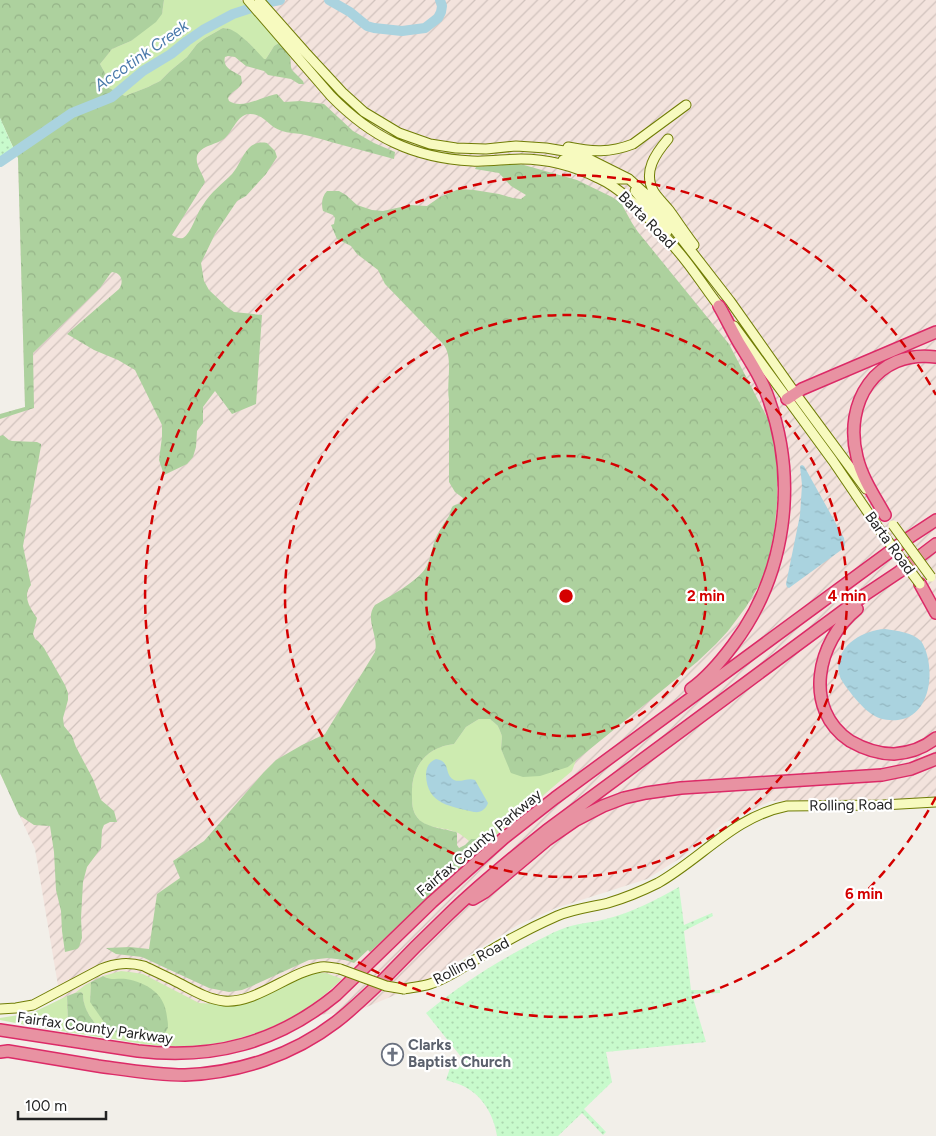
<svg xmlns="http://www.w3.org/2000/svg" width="936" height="1136" font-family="Figtree,sans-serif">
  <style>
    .military { fill: url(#military-furrows) }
    .grass { fill: #cdebb0 }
    .forest { fill: url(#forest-crowns) }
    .park { fill: url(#park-dots) }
    .water { fill: url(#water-ripples) }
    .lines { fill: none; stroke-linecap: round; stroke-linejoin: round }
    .river { stroke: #aad3df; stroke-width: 10 }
    .secondary-casing { stroke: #707d05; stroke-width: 11 }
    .highway-casing { stroke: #dc2a67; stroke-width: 14 }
    .secondary { stroke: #f7fabf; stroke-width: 9 }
    .highway { stroke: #e892a2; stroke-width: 11 }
    .secondary-bridge-casing { stroke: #707d05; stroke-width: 11; stroke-linecap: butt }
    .secondary-bridge { stroke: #f7fabf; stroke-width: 9 }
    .ring { fill: none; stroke: #d40000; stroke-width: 2.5; stroke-dasharray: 9 6 }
    .labels { text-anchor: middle; stroke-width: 4.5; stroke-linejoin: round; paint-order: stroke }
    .street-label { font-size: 15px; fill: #222; stroke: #fff }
    .worship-label { font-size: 15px; font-weight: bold; fill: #5b616d; stroke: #fff; text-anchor: start }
    .water-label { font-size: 16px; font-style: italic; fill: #4a7aab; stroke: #fff }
    .centre { fill: #d40000; stroke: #fff; stroke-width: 2.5 }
    .ring-label { font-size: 15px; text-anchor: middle; font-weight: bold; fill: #d40000; stroke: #fff; stroke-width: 4.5; stroke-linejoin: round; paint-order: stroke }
  </style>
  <defs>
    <pattern id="military-furrows" width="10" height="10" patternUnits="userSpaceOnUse" patternTransform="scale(1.25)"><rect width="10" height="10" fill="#f3e3dd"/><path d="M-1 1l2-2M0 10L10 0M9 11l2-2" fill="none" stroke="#d0c2bd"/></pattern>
    <pattern id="forest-crowns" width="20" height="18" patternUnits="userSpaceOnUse" patternTransform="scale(1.25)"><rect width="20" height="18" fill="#add19e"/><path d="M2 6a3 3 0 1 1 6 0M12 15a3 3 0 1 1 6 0" fill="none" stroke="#95b388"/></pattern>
    <pattern id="park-dots" width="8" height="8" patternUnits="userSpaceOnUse" patternTransform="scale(1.25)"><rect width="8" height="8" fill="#c8facc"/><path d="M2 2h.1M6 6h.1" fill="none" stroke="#acd6af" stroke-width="1.8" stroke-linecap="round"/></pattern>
    <pattern id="water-ripples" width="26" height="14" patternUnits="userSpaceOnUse" patternTransform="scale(1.25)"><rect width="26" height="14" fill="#aad3df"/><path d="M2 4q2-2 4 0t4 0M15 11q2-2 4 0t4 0" fill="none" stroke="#92b5bf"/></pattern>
  </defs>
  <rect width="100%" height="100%" fill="#f2efe9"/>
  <path class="military" d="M0 0H936V799L771 801 724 823 682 857 647 879 556 908 518 925 423 983 355 1012 303 1016 206 1038 66 1033 35 849 0 773V414L25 407 18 158 0 118Z"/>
  <path class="grass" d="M164 0H241L279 43 274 46 266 59 263 60 249 43 230 29 223 28 205 38 197 44 187 57 170 71 160 81 148 87 125 96 109 88 106 75 100 64 112 49 131 41 162 14Z
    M479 719H490L498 726 502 736 501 749 505 758 568 767 576 760 572 771 482 847V844L480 840 471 839 469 841C465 838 461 834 456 832 445 827 424 829 417 817 412 811 412 802 412 795 411 767 426 747 454 744L466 727Z
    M121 971 130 972 143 974 199 1003 216 1004 315 973H326L342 979C327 993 312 1006 294 1016 253 1039 201 1051 154 1045 138 1044 122 1040 105 1038 70 1032 35 1027 0 1020V1018L32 1013 67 996 68 1023 100 1031C92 1017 83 1012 83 994L81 992 75 993 85 985 91 982 90 1002 148 987 125 979H110L103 976Z"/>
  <path class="forest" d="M0 0H164L162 14 156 22 131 41 112 49 100 64 106 75 109 88 125 96 148 87 160 81 170 71 187 57 197 44 205 38 223 28 230 29 237 33 249 43 264 59H266L274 46 279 43 290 57 291 67 292 70 303 81 304 84H299L291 79 268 75 264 71 246 66 235 57 228 56 225 57C222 68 233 71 241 76L242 83C239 90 231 91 228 98L229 101C242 110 263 96 277 94L284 102 301 101 324 104 353 131 374 143 395 152 394 159C373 153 352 148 331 142 321 139 311 136 301 134 295 133 288 133 282 131 268 127 264 113 249 114 237 115 233 131 225 138 217 145 201 145 197 156 195 165 203 174 205 182L172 235C175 237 179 239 183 238 191 234 197 212 203 205 211 192 222 184 232 174 243 162 245 139 267 143L275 151 277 157 266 174 246 196 237 201 215 234 201 263 204 281 209 290 227 307 234 312 262 315 256 404 232 414 215 391 203 407V423L197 431 196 447 193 457 187 464 164 475 159 460 162 437V425L135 370 118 360 94 350 67 334 119 289C124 282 122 273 112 272L110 274 100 288 33 353 34 408 0 419V414L25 407 18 158 0 118Z
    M515 164 524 165 577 180 612 197 621 203 632 223 638 232 729 344 770 423 777 457V503L774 533 766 571 758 587 746 607 728 631 716 644 697 662 568 767 540 776 523 777 511 773 501 749 502 736 498 726 490 719H479L466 727 454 744C426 747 411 767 412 795 412 802 412 811 417 817 423 827 445 829 456 832L457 833V845L459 848 465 845 471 839H477L481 841 482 847 370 952 368 950 354 963 345 960 328 958 309 960 252 986 242 990 229 992 209 988 142 957 116 954 106 948 130 947 149 949 157 894 180 878 173 861 204 841 264 772 276 760 302 745 325 734 375 652C379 635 364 619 375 605 389 597 416 582 425 569 430 561 431 552 434 543 437 533 443 525 449 516 450 513 451 508 453 506 456 504 461 504 464 502L463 498 455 492 449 482V400C446 382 454 357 443 344L385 284 378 270 357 254 351 246 337 239 331 225 334 224 335 218 333 215 323 211C321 204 322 196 327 191H339L346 195 357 205 372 210 383 211 410 205 427 206 440 197 459 189 474 190 499 194 513 198 521 199 526 195 511 186 499 173 475 169 476 167Z
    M3 435 9 440 12 441 37 442 41 444V446L23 546 31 585C22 596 30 608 37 618L33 634 35 639 38 641 44 648 65 685 68 693V700L63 718 64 726 72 736 76 747 93 779 101 800 114 811 117 822H110L104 825 102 830 101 848 87 867 83 882 81 918 82 938 79 947 77 949 65 952 62 931 61 911 56 890 54 852 50 826 34 825 19 815 0 773V436Z
    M103 976C111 981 118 978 126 979 148 983 165 994 167 1017 168 1024 170 1031 162 1034L111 1032 90 1002 91 982Z
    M81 992 83 994C83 1010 92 1019 101 1031L71 1027 68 1023 67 996 75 993Z"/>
  <path class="park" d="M0 118 15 152 0 162Z
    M679 887 684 925 712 913 713 916 684 931 691 990H720V993L692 994 706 1042 606 1052 612 1082 584 1109 606 1132 603 1135 582 1113 558 1136H497C494 1115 482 1094 461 1085 457 1083 451 1082 446 1080L450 1068 463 1066 462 1058 426 1013C460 985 493 964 531 944 541 939 551 933 562 929 576 923 592 923 606 919 633 912 656 900 679 887Z"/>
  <path class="water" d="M802 465 804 466 844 538 845 545 844 548 789 588 787 587 786 584 800 515 802 485 800 466Z
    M885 629C898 631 911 632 921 641 936 664 933 716 898 720 876 722 866 711 853 696 849 690 843 684 840 677 831 649 861 630 885 629Z
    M436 759C451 761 444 775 454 780 461 783 468 777 475 780L488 803C486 809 481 813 474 812 451 806 427 805 426 775 426 767 429 762 436 759Z"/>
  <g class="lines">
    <path class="river" d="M329 0 350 12 367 26 374 28 402 31 425 28 438 18 441 12 442 6 440 0
      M0 162 72 113 112 97 143 71 171 54 187 41 203 30 233 14 270 2 280 0"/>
    <defs>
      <path id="secondary" d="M248 0 331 96C371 137 413 158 472 161 488 162 505 159 521 159 548 159 574 166 598 178 620 188 637 206 653 223 661 232 669 240 676 249 693 268 706 290 722 310
        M259 0 305 52 342 92 364 112 399 133 430 144 456 148 486 149 516 146 546 148 564 151 589 159 629 179 650 198 730 301 795 393 866 489
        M668 139C656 153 642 172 654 192 658 198 664 204 669 210 677 221 685 233 694 245
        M568 147C592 152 610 153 633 144L686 105
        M563 160 583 164 618 179H626
        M635 191 658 218 667 232
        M734 326 833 461 882 533
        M404 989C412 987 421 987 430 984 449 978 466 965 483 955 506 941 532 927 557 916 573 909 592 907 608 903 625 898 642 891 658 883 702 858 735 816 787 806L883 805 936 802
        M0 1009 16 1008 33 1005 101 969C116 963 128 962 144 966 154 971 165 976 175 981 191 989 206 999 224 1001 256 1004 289 972 321 967 327 966 334 968 340 969"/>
      <path id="highway" d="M787 399 802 389 936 332
        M885 515C875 497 862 478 857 457 843 403 876 349 936 357
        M920 584 936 613
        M857 609C817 641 802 709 850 741 864 749 878 754 894 754 909 753 924 748 936 738
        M691 689C708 677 721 661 733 645 786 575 798 482 769 400 762 379 750 361 739 343 732 331 726 318 719 306
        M473 899 485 892 547 840 576 820 603 806 624 798 646 793 681 788 882 775 911 769 936 759
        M0 1030 138 1051C213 1060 277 1043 336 995L432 902 504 838 555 798 907 539 936 520
        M0 1052 8 1051C38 1056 68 1061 98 1066 127 1070 155 1075 185 1075 239 1073 293 1055 336 1022 353 1009 368 994 384 979 405 957 426 936 448 915 479 885 512 858 546 831L866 594 899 572 936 544"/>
    </defs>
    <use href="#secondary" class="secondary-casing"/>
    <use href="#highway" class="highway-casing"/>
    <use href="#secondary" class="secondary"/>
    <use href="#highway" class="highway"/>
    <defs>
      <path id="secondary-bridge" d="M893 525 931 577
        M882 533 920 584
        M340 969 386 986 404 989"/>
    </defs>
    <use href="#secondary-bridge" class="secondary-bridge-casing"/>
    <use href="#secondary-bridge" class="secondary-bridge"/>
  </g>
  <g class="ring">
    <circle cx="566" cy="596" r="140"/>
    <circle cx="566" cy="596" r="281"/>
    <path d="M936 797A421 421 0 1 1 936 395"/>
  </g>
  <defs>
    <symbol id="church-ring" viewBox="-11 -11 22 22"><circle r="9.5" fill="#fff" stroke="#6b7280" stroke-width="1.5"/><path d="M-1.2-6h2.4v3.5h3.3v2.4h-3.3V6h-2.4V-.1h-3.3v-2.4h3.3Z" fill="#6b7280"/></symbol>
  </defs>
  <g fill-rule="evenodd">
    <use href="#church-ring" x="380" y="1042" width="25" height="25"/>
  </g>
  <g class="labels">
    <g class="street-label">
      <text transform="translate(647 220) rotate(45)" y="5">Barta Road</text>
      <text transform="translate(890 543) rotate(54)" y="5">Barta Road</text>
      <text transform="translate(851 805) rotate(-1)" y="5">Rolling Road</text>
      <text transform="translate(479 843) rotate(-40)" y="5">Fairfax County Parkway</text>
      <text transform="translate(471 961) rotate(-28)" y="5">Rolling Road</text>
      <text transform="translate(95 1028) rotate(8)" y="5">Fairfax County Parkway</text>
    </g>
    <g class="worship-label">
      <text x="408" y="1050">Clarks<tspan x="408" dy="17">Baptist Church</tspan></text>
    </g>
    <g class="water-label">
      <text transform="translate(141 55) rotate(-35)" y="6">Accotink Creek</text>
    </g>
  </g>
  <circle cx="566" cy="596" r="8" class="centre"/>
  <g class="ring-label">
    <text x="706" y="601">2 min</text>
    <text x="847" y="601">4 min</text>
    <text x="864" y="899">6 min</text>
  </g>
  <path d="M18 1111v8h88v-8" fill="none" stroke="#222222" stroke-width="2.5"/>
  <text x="25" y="1111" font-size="15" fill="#222222" stroke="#ffffff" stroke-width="4" paint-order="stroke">100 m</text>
</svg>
